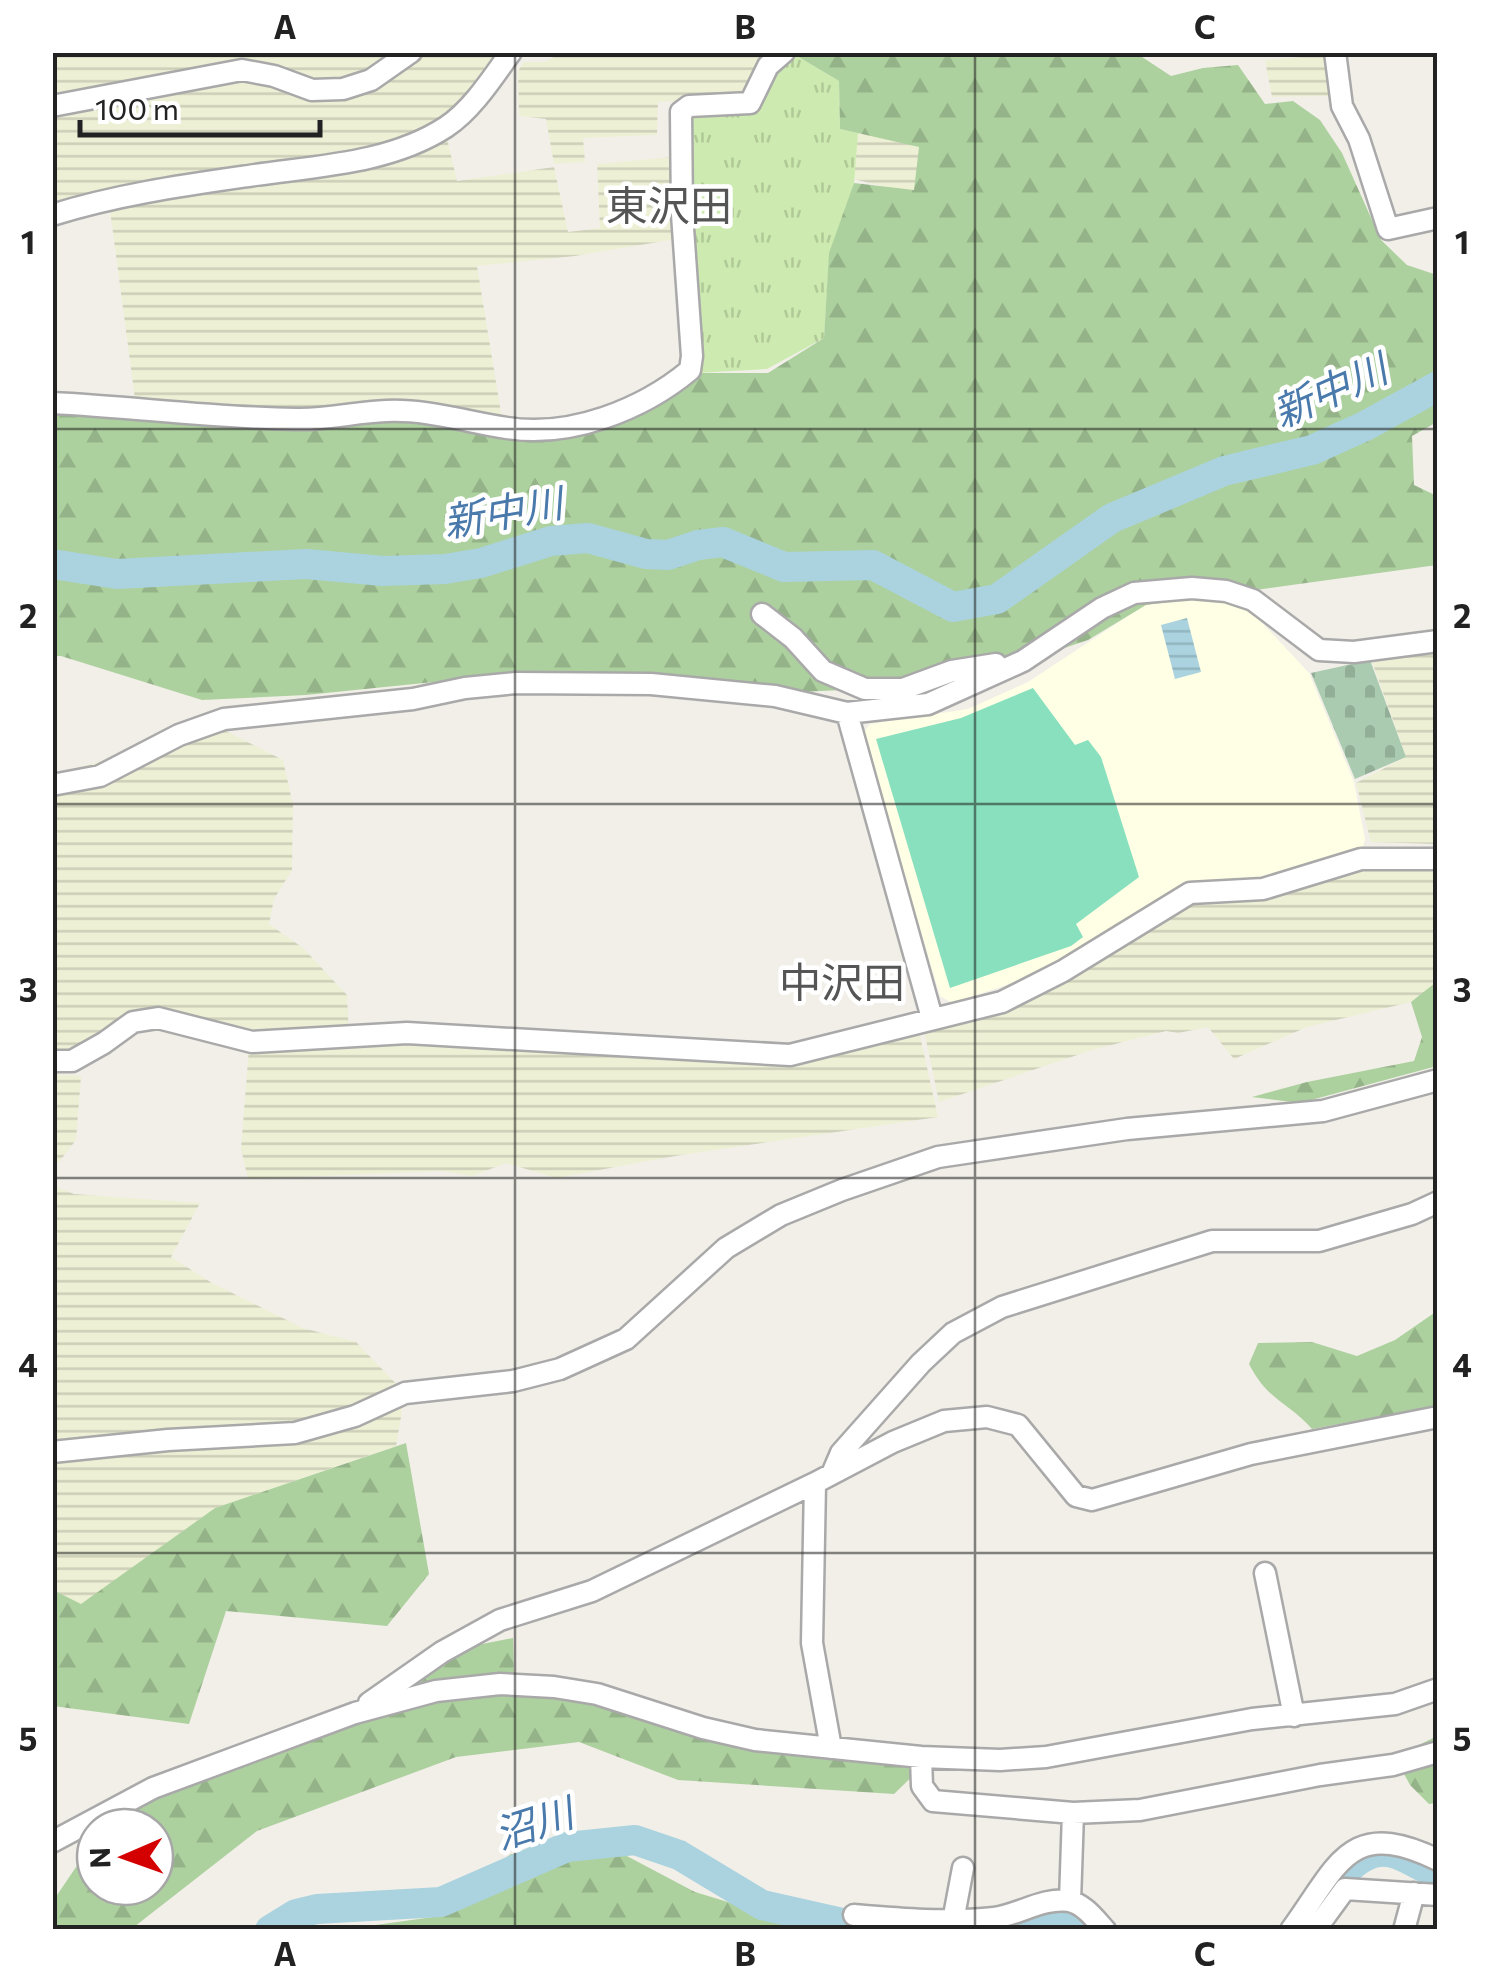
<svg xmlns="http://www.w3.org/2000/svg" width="1490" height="1982" font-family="Commissioner,'Noto Sans JP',sans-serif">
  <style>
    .education { fill: #ffffe5 }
    .farmland { fill: url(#farmland-rules) }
    .grass { fill: url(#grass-tufts) }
    .forest { fill: url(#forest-firs) }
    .cemetery { fill: url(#cemetery-stones) }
    .pitch { fill: #88e0be }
    .water { fill: url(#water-rules) }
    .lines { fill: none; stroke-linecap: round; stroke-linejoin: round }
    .river { stroke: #aad3df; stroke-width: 30 }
    .minor-casing { stroke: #a9a9a9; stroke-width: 25 }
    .minor { stroke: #fff; stroke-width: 20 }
    .grid { fill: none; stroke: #222; stroke-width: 2.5; stroke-opacity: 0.55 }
    .labels { text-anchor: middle; stroke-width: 9; stroke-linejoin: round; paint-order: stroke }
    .water-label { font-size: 40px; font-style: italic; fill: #4a7aab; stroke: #fff }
    .quarter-label { font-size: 42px; fill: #555; stroke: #fff }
    .neatline { fill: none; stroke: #222; stroke-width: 4 }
    .grid-label { font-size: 32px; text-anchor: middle; font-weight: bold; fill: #222 }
  </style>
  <defs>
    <pattern id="farmland-rules" width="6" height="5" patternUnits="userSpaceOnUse" patternTransform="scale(2.5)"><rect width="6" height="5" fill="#eef0d5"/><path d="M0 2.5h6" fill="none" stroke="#ccceb7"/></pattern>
    <pattern id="grass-tufts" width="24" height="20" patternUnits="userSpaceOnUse" patternTransform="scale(2.5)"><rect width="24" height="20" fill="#cdebb0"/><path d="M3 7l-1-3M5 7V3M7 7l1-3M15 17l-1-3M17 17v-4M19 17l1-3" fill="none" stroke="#b0c997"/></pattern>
    <pattern id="forest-firs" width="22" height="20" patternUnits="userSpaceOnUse" patternTransform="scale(2.5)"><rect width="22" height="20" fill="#add19e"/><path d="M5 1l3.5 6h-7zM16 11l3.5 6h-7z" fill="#95b388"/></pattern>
    <pattern id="cemetery-stones" width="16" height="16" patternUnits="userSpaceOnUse" patternTransform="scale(2.5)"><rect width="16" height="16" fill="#aacbaf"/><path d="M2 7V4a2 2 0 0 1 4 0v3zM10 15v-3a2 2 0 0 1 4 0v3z" fill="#92ae96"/></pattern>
    <pattern id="water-rules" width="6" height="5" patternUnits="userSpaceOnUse" patternTransform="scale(2.5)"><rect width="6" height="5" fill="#aad3df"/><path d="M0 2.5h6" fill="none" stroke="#92b5bf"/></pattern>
  </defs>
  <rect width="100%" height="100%" fill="#f2efe9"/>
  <path class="education" d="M1236 595 1309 673 1354 782 1365 839 1362 850 1278 875 1186 889 1043 973 952 1003 940 996 863 734 870 724 968 709 1028 682 1148 603Z"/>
  <path class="farmland" d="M53 53H510L445 130 457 181 554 167 568 232 600 228 597 164 673 157 676 239 575 256 477 266 502 419 299 414 135 399 110 210 396 149 154 178 53 209Z
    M559 53H779L748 98 658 102 657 135 583 138 585 162 554 164 546 119 519 116 518 71 524 62H546Z
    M1330 55 1334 96 1272 97 1265 60Z
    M858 133 919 146 915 190 907 192 849 178Z
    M1437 645V844L1371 842 1356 783 1406 757 1369 653Z
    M218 727 283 760 293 805 292 870 274 899 269 924 303 948 347 995 349 1037 794 1054 917 1022 938 1117 675 1156 556 1178 506 1163 472 1176 442 1171 248 1179 241 1149 249 1048 163 1019 74 1051 53 1055V775Z
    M1378 866H1437V983L1411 1002 1307 1027 1234 1059 1208 1027 1178 1033 1166 1031 1092 1050 939 1102 922 1021 996 1004 1195 897Z
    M52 1074 81 1076 76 1140 59 1162 53 1161Z
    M52 1185 74 1194 200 1203 171 1257 212 1283 303 1328 356 1342 405 1393 396 1446 215 1508 81 1605 53 1590Z"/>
  <path class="grass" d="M792 53 839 81 840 129 858 133 854 183 829 259 824 338 767 369 696 373 681 112 748 98Z"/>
  <path class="forest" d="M792 53H1136L1171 76 1203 68 1238 65 1265 104 1293 101 1320 120 1342 153 1381 240 1407 265 1437 275V422L1412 436 1414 485 1437 496V565L1146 605 1088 640 958 684 881 702 865 689 799 692 503 675 306 695 202 700 61 656H53L52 404 387 411 545 439 696 373H768L824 338 829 253 854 183 914 190 919 147 840 129 839 81Z
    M1435 983H1437V1066L1300 1103 1252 1097 1307 1082 1414 1061 1422 1037 1411 1002Z
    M1437 1311V1406L1312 1429C1287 1401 1268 1401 1249 1364L1258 1343 1312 1342 1357 1356 1395 1340Z
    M406 1443 429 1574 387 1626 226 1611 189 1724 53 1706V1590L81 1604 215 1508Z
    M513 1638 514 1684H585L721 1744 922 1767 894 1794 678 1780 579 1742 456 1757 257 1831 134 1927 126 1930H53V1901L95 1839V1887H155V1827H103L119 1805 366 1710 472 1646Z
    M1437 1736V1803L1429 1804 1410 1785 1395 1757Z
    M511 1854H623L695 1892 817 1929H347L433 1917Z"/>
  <path class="cemetery" d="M1370 660 1406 757 1355 779 1311 673Z"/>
  <path class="pitch" d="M1033 688 1075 745 1088 740 1101 757 1139 877 1076 924 1083 937 1071 946 950 988 876 739 961 718Z"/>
  <path class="water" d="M1187 618 1201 672 1175 679 1161 625Z"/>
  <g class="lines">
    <path class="river" d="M52 564 117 574 306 564 383 571 445 569 481 563 551 541 588 538 646 554 668 555 698 545 723 542 784 567 873 565 953 607 997 599 1112 518 1224 471 1312 450 1365 426 1438 386
      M270 1930 296 1914 317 1909 441 1902 567 1847 635 1840 679 1855 762 1905 873 1930
      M999 1930 1066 1914 1088 1930
      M1304 1930C1321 1904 1350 1848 1387 1852 1402 1853 1423 1868 1438 1875"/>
    <defs>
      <path id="minor" d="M1335 52 1342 106 1359 139 1388 229 1438 218
        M52 106 242 70 274 76 312 90 343 89 371 80 411 52
        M52 215C119 194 186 185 255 175 318 166 391 163 446 127 472 110 493 77 511 52
        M52 403C134 407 215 418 296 419 326 420 356 412 386 411 427 409 467 422 507 428 570 438 642 410 690 370L692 356 682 214 681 112 689 106 750 103 768 66 784 52
        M762 614 793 638 823 671 865 689H903L952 671 996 664
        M847 713 932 1018
        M52 785 100 776 179 735 224 719 413 699 465 688 516 683 651 684 775 696 847 713 928 704 1023 661 1102 608 1134 593 1192 588 1226 591 1253 600 1319 650 1354 652 1438 641
        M52 1061H72L104 1043 133 1022 158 1018 252 1042 407 1033 790 1055 1002 1002 1063 971 1190 893 1263 889 1361 859H1438
        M52 1452 168 1440 295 1433 355 1416 405 1393 513 1381 560 1369 626 1339 726 1248 781 1215 842 1190 938 1157 1127 1129 1323 1111 1438 1080
        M832 1474 841 1453 921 1363 953 1333 1002 1307 1212 1241H1319L1412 1214 1438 1202
        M815 1483 812 1643 831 1748
        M1265 1573 1294 1716
        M369 1703 442 1652 500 1620 592 1591 815 1483 893 1442 944 1421 987 1417 1018 1425 1076 1496 1092 1500 1251 1454 1438 1417
        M921 1757 922 1786 933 1801 1073 1813 1070 1901
        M1073 1813 1140 1810 1320 1775 1393 1765 1438 1752
        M52 1842 153 1788 355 1713 436 1691 500 1684 554 1687 597 1694 703 1728 755 1740 921 1757 1000 1760 1046 1757 1252 1719 1395 1704 1438 1689
        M854 1915C901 1919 946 1923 994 1918 1018 1915 1044 1897 1069 1901 1084 1904 1095 1919 1105 1930
        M953 1921 963 1868
        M1291 1930C1339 1864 1349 1817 1438 1860
        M1315 1930 1345 1889 1438 1895
        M1404 1930 1414 1893"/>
    </defs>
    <use href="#minor" class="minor-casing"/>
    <use href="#minor" class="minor"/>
  </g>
  <path class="grid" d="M515 52V1930M975 52V1930M52 429H1438M52 804H1438M52 1178H1438M52 1553H1438"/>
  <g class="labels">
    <g class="water-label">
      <text transform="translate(1330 391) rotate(-24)" y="14">新中川</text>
      <text transform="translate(503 513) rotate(-10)" y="14">新中川</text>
      <text transform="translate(534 1824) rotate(-18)" y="14">沼川</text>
    </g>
    <g class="quarter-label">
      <text x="669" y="221">東沢田</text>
      <text x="842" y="998">中沢田</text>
    </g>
  </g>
  <rect width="1490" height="1982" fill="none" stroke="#ffffff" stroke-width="110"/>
  <g transform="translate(125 1857) rotate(268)"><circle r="48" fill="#ffffff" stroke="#a7a7a7" stroke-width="2.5"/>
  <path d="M0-8L18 38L0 25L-18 38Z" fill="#d40000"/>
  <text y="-15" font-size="28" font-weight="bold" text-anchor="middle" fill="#222222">N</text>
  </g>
  <path d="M80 120v15h240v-15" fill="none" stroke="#222222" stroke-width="5"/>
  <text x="95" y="120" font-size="30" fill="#222222" stroke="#ffffff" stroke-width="8" paint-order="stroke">100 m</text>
  <rect x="55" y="55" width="1380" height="1872" class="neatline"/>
  <g class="grid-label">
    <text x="285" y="39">A</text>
    <text x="745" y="39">B</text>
    <text x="1205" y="39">C</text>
    <text x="28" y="254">1</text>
    <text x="1462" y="254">1</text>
    <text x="28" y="628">2</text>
    <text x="1462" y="628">2</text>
    <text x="28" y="1002">3</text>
    <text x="1462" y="1002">3</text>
    <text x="28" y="1377">4</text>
    <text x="1462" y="1377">4</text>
    <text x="28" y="1751">5</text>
    <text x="1462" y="1751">5</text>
    <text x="285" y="1966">A</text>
    <text x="745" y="1966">B</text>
    <text x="1205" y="1966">C</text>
  </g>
</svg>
